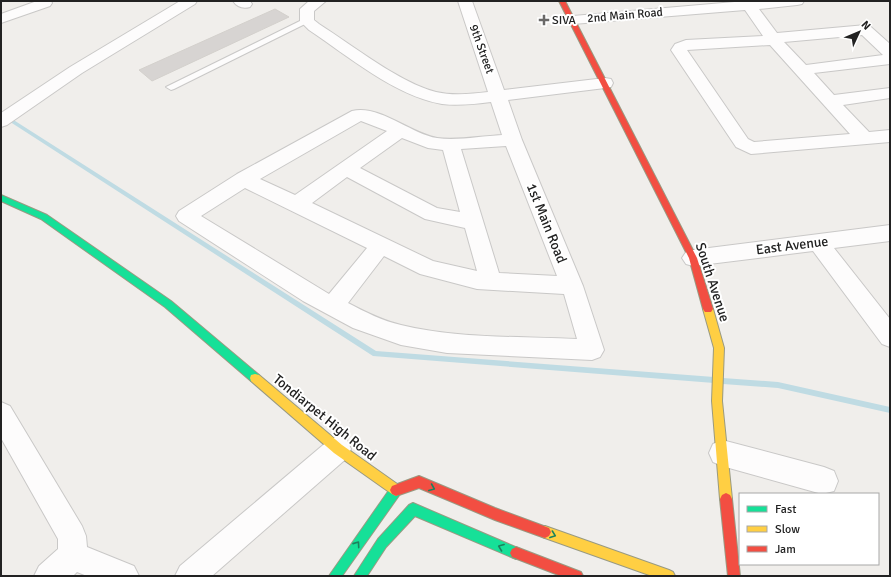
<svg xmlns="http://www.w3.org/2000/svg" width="891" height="577" font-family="Signika,sans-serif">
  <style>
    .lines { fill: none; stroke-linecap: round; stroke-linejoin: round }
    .stream { fill: #bfdbe3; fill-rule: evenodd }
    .building { fill: #d7d4d2; stroke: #d3d0cc }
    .lane-casing { stroke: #c9c8c7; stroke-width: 2 }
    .street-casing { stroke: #c9c8c7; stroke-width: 2 }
    .fast-casing { stroke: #999a82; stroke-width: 2 }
    .slow-casing { stroke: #999a82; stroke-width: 2 }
    .jam-casing { stroke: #999a82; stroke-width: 2 }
    .lane { fill: #fdfcfc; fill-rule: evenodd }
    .street { fill: #fdfcfc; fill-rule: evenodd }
    .fast { fill: #16e098; fill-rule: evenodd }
    .slow { fill: #ffcf43; fill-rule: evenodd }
    .jam { fill: #f24e42; fill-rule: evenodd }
    .oneway { stroke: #1c815d }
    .poi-dot { fill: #6a6968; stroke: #fff; stroke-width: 1.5 }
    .labels { text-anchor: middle; stroke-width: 4; stroke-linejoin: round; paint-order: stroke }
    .far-street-label { font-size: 12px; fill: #222; stroke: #fff }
    .far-poi-label { font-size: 12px; fill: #222; stroke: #fff; text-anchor: start }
    .street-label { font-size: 14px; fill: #222; stroke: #fff }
  </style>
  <rect width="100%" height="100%" fill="#f0eeeb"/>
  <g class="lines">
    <path class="stream" d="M1 112 376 351 714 377 716 378 717 380 716 382 714 383 373 356 1 116Z
      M723 378 778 382 890 407V413L778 388 723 384 721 383 720 381 721 379Z"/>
  </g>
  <path class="building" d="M275 9 289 17 152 81 139 70Z"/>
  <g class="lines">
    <defs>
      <path id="lane" d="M304 19 311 21 174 89 171 90 166 87Z"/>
      <path id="street" d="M37 1H51L52 3 50 6 1 23V14Z
        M180 1H197L195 4 82 73 7 125 1 127V113L70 67Z
        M233 1H250L252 4 250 7C243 9 237 7 233 1Z
        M309 1H326L314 11V20L319 24C352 45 400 83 436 92 453 96 471 94 488 92L458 1H472L504 90 605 78 611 79 613 83 611 87 605 88 508 100 522 140 583 286 604 350 600 357 592 360 447 353 401 345 353 328 303 301 179 221 176 216 179 211 237 174 352 111C379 104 411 134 437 138 457 141 481 136 502 135L491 102C475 104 459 106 442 104 395 96 348 56 309 30L300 21V9ZM361 121 387 131 295 195 260 179ZM402 138 428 148 443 150 460 212 437 208 360 168ZM506 146 557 276 499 273 461 149ZM347 177 425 219 465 228 477 271 433 261 312 203ZM245 188 367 248 329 294 201 216ZM384 256 420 274 477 289 564 294 577 339C519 336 458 339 401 325 383 321 365 312 348 303Z
        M746 1H804L802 4 797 5 759 9 777 33 866 25 871 27 890 44V64L814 73 834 95 890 88V98L843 105 869 132 890 130V142L751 154 736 147 671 50 675 44 686 40 763 36 745 10 573 24 568 23 566 20 568 17 573 16ZM862 35 883 55 806 65 784 42ZM770 45 850 134 754 142 748 139 687 50Z
        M890 225V241L834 248 890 319V347L882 344 813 251 693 266 686 264 682 258 686 252 693 250Z
        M1 402 10 406 82 526 86 536 87 547 134 566 139 576H87L77 572 73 576H34L39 566 58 549V539L1 438Z
        M338 436 347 440 351 449 347 458 212 576H175L180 566 329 440Z
        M722 440 824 467 834 471 838 481 834 491 822 494 722 466 713 462 709 453 713 444Z"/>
      <path id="fast" d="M1 195 47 215 171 301 259 375 260 378 259 381 255 382 251 381 165 307 41 219 1 201Z
        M396 484 400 486 402 490 400 494 342 576H329L392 486Z
        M413 503 520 549 522 553 520 557 516 559 415 516 386 547 367 576H354L378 539 409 505Z"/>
      <path id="slow" d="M708 305 711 306 713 309 724 348 722 401 732 499 730 503 726 505 722 503 720 499 712 401 714 348 703 309 705 306Z
        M255 374 259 375 342 445 400 486 402 490 400 494 396 496 392 494 334 453 251 381 250 378 251 375Z
        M545 526 669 570 673 572 675 576H652L545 538 541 536 539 532 541 528Z"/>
      <path id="jam" d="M559 1H565L697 258 713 309 711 312H705L703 309 689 258Z
        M419 476 495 508 549 528 551 532 549 536 545 538 495 520 419 488 396 496 392 494 390 490 392 486Z
        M726 493 730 495 732 499 740 576H728L720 499 722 495Z
        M516 547 581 572 583 576H561L512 557 510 553 512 549Z"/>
    </defs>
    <use href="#lane" class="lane-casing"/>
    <use href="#street" class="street-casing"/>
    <use href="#fast" class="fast-casing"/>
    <use href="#slow" class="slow-casing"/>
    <use href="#jam" class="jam-casing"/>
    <use href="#lane" class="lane"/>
    <use href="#street" class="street"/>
    <use href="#fast" class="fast"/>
    <use href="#slow" class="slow"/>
    <use href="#jam" class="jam"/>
  </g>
  <defs><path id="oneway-chevron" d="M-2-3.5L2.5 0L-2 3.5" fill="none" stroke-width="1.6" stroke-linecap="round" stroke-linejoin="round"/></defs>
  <g class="oneway">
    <use href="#oneway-chevron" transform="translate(432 488) rotate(23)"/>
    <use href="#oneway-chevron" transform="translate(553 535) rotate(20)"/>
    <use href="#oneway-chevron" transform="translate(357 544) rotate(-55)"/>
    <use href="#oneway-chevron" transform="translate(501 547) rotate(-159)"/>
  </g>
  <path class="poi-dot" d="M542 14h4v4h4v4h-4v4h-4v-4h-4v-4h4z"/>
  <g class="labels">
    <g class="far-street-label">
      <text transform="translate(625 15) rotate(-5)" y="4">2nd Main Road</text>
      <text transform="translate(482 49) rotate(70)" y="4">9th Street</text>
    </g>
    <g class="far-poi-label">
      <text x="552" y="24">SIVA</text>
    </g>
    <g class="street-label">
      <text transform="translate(547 223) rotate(68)" y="5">1st Main Road</text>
      <text transform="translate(792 245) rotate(-7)" y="5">East Avenue</text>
      <text transform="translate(713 282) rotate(72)" y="5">South Avenue</text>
      <text transform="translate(325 417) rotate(39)" y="5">Tondiarpet High Road</text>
    </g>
  </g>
  <rect width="891" height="577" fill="none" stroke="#222222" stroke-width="4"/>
  <rect x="739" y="493" width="140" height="72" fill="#ffffff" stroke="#a7a7a7"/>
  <rect x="747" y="506" width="20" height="6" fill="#16e098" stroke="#a7a7a7"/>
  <text x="775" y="513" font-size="12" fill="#222222">Fast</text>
  <rect x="747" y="526" width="20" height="6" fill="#ffcf43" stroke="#a7a7a7"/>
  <text x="775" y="533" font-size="12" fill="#222222">Slow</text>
  <rect x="747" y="546" width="20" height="6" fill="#f24e42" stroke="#a7a7a7"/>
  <text x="775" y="553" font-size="12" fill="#222222">Jam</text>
  <g transform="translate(859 32) rotate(46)" stroke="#ffffff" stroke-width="3" paint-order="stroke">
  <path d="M0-3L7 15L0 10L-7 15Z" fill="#222222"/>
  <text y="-6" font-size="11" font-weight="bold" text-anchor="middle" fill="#222222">N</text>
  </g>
</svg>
